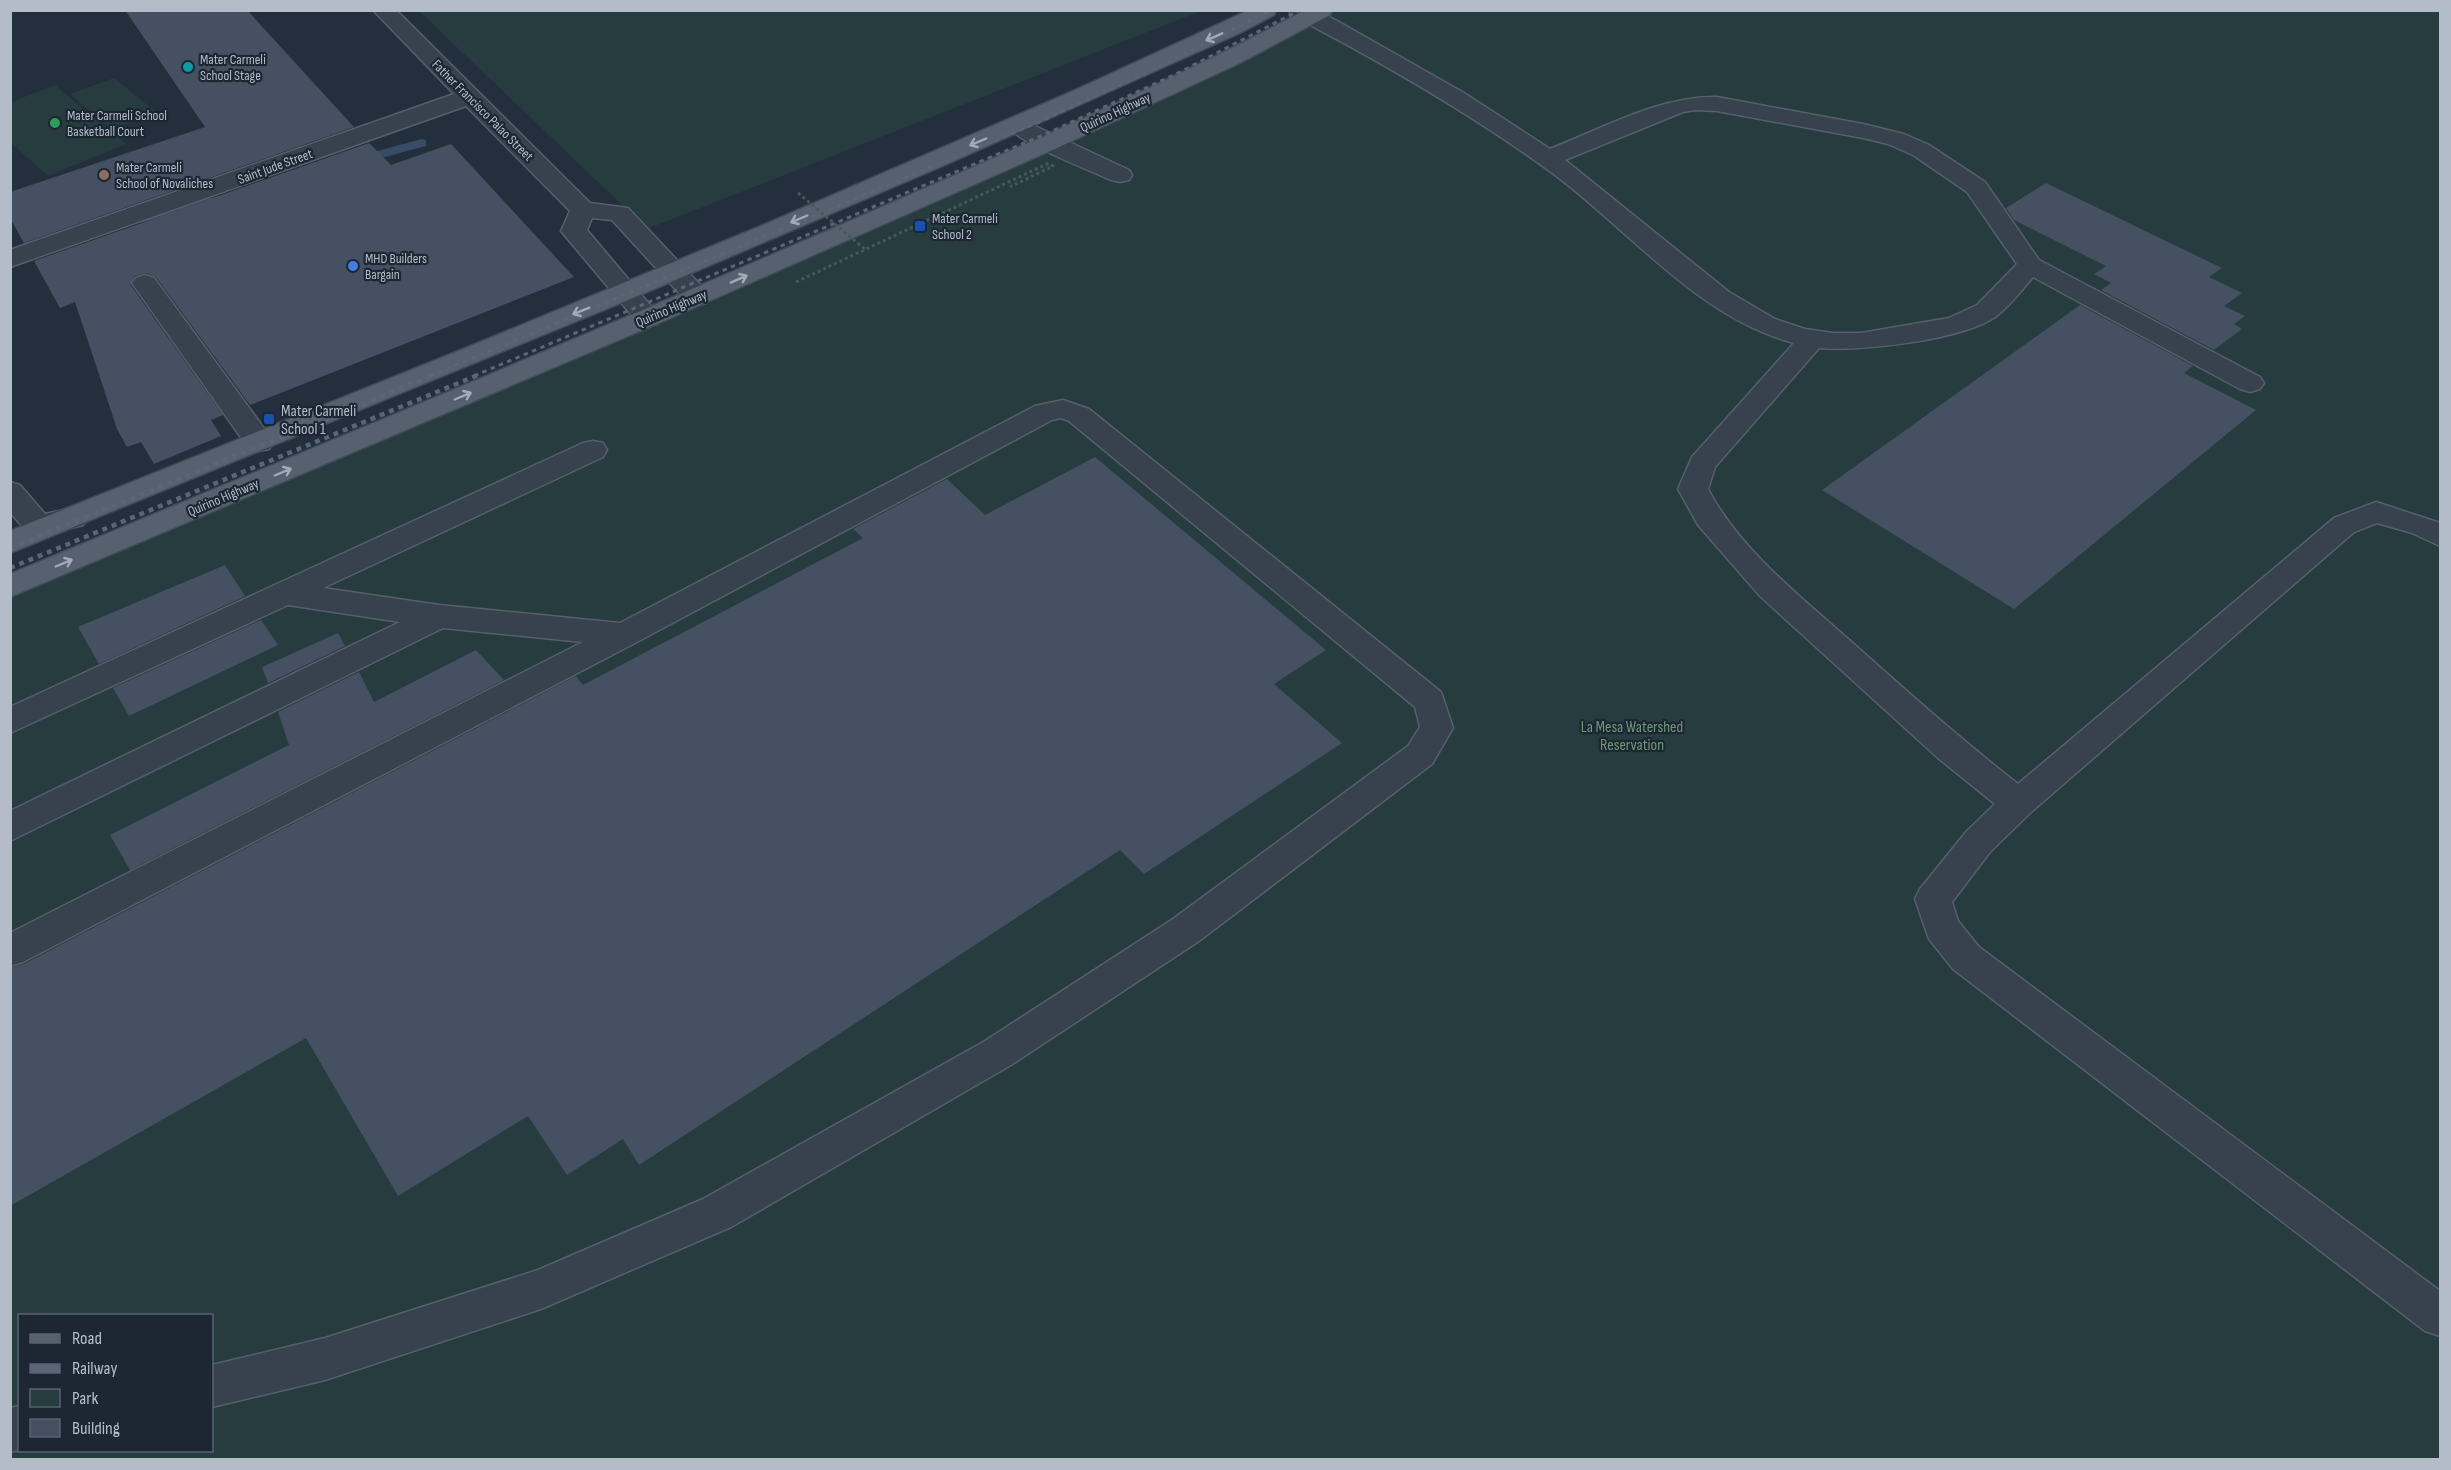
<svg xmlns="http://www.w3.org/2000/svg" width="2451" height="1470" font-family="'Sofia Sans Condensed',sans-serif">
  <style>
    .green { fill: #263c3f; fill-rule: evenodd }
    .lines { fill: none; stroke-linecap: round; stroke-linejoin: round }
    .stream { fill: #394c67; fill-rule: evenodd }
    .building { fill: #455162 }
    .lane-casing { stroke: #565f6c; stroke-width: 3 }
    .street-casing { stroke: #565f6c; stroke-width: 3 }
    .primary-casing { stroke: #414a57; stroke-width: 3 }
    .lane { fill: #38414e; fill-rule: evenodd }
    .street { fill: #38414e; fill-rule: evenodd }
    .primary { fill: #56606e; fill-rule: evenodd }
    .rail-far1 { stroke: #5a6575; stroke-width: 3; stroke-dasharray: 4.5 4.5; stroke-linecap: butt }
    .rail { stroke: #5a6575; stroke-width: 4.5; stroke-dasharray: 5 5; stroke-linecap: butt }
    .path-bridge { stroke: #44595c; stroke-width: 3; stroke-dasharray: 3 3; stroke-linecap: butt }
    .oneway { stroke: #a1aab7 }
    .culture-dot { fill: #0f9aa8; stroke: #1d2633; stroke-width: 2 }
    .leisure-dot { fill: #2e9e5b; stroke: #1d2633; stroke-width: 2 }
    .education-dot { fill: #8d6e63; stroke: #1d2633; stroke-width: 2 }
    .transit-dot { fill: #1a4fb4; stroke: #1d2633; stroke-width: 2 }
    .shop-dot { fill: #3f7fe0; stroke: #1d2633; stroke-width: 2 }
    .labels { text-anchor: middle; stroke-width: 4.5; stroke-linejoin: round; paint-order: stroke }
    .far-poi-label { font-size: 14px; fill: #b4bcc9; stroke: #1d2633; text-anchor: start }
    .far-street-label { font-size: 14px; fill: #b4bcc9; stroke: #1d2633 }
    .poi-label { font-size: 16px; fill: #b4bcc9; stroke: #1d2633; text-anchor: start }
    .park-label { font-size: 16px; fill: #6b9a76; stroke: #1d2633 }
  </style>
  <rect width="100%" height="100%" fill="#242f3e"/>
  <path class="green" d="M419 11H1201L647 229Z
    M1322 11H2440V1459L11 1460V586L648 318ZM20 1316H212V1450H20Z
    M114 78 156 112 112 130 70 94Z
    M55 85 126 144 48 176 11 143V102Z"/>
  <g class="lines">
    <path class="stream" d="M422 139 426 140V146L359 164 353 160 355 157Z
      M210 197 216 201 214 204 139 223 133 219 135 216Z"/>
  </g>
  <path class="building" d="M125 10H247L354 127 24 243 10 218V192L205 127Z
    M369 143 391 165 451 144 574 277 250 405 156 277 146 273 135 276 130 284 223 415 211 420 221 436 154 464 141 442 127 447 117 429 75 302 60 308 34 261Z
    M2046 183 2222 268 2209 277 2242 293 2224 306 2245 316 2234 324 2242 329 2214 350 2101 290 2111 283 2094 274 2106 266 2014 220 2006 208Z
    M2080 305 2193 366 2184 373 2256 410 2014 609 1822 490Z
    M1095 457 1326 650 1274 684 1342 743 1144 874 1120 850 639 1165 623 1139 567 1175 528 1116 398 1196 306 1038 10 1206V968L24 964 576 676 583 685 863 538 853 529 947 479 985 515Z
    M225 565 245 596 99 664 78 627Z
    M261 620 278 645 129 716 113 688Z
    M338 633 345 646 268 683 262 667Z
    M476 650 504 680 130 870 110 835 289 745 278 712 359 672 374 702Z"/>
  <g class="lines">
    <defs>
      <path id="lane" d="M1289 10H1316L1339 22 1464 93 1550 149C1601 129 1662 95 1717 97L1863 124 1904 134 1929 145 1985 182 2039 260 2260 377 2264 383 2260 389 2250 392 2240 389 2033 277C2021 291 2010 306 1995 317 1962 340 1859 352 1819 348L1715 467 1708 489C1738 547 1798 595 1847 638 1903 688 1959 738 2018 784L2334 518 2376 502 2440 523V546L2412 533 2377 523 2354 532 2030 813 1990 852 1952 902 1958 921 1979 947 2440 1291V1336L2425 1331 1953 969 1929 939 1915 899 1920 889 1966 832 1995 804 1938 758 1760 596 1698 525 1678 489 1692 457 1794 343C1699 318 1631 232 1555 175 1472 114 1383 63 1291 15ZM1696 110 1717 111 1863 138 1888 144 1913 155 1967 192 2017 264 1977 305 1949 318 1861 333H1833L1805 329 1775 319 1729 292 1565 160 1683 112Z
        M1018 118 1129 170 1132 175 1129 180 1120 182 1111 180C1088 169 1020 144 1006 125L1010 120Z
        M145 275 154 278 269 435 273 442 269 449 259 451 249 449 132 283 136 278Z
        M1063 400 1089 409 1441 692 1453 728 1432 764 1199 941 1011 1065 731 1227 541 1309 325 1380 212 1407V1365L325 1338 538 1270 703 1199 985 1041 1173 919 1408 746 1420 727 1415 707 1069 421 1061 418 1052 420 635 643 23 962 10 966V933L583 642 443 628 10 841V811L400 622 288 605 10 733V707L583 443 593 441 603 443 607 450 603 457 323 588 439 605 620 623 1035 406Z
        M10 482 20 485 45 514 73 508 83 511 88 518 83 525 38 536 28 533 10 512Z
        M20 1406V1450L10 1452V1408Z"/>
      <path id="street" d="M373 10H396L590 203 628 208 706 291 710 297 706 303 697 305 688 303 612 220 592 218 587 230 661 318 657 324 648 326 639 324 561 231 570 211 466 106 10 267V250L454 94Z"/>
      <path id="primary" d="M1249 10H1276L1274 15 1240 33 938 168 633 298 10 553V531L461 350 768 223 1073 91Z
        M1305 10H1332L1330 15 1240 63 1057 148 657 324 10 597V574C281 461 553 350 822 233 984 162 1148 94 1305 10Z"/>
    </defs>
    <use href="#lane" class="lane-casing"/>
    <use href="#street" class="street-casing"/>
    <use href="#primary" class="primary-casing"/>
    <use href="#lane" class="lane"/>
    <use href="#street" class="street"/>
    <use href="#primary" class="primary"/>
    <path class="rail-far1" d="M430 376 1032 125 1153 70 1271 10
      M474 376 1050 132 1176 74 1300 10"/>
    <path class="rail" d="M10 548 434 375
      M10 568 478 375"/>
    <path class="path-bridge" d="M798 193 866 250
      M796 282 1049 163 1053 166 1010 187"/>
  </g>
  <defs><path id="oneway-shaft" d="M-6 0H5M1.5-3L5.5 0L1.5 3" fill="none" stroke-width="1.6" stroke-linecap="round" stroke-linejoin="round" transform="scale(1.5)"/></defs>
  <g class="oneway">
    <use href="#oneway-shaft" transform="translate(1214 37) rotate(156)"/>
    <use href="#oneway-shaft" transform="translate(978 142) rotate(157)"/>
    <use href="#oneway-shaft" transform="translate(799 219) rotate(157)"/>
    <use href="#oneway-shaft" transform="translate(739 279) rotate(-24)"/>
    <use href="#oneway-shaft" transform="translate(581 311) rotate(158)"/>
    <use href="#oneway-shaft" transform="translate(463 396) rotate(-23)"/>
    <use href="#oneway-shaft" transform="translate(283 472) rotate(-23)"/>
    <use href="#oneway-shaft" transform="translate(64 563) rotate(-23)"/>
  </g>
  <circle class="culture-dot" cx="188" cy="67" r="6"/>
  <circle class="leisure-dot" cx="55" cy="123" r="6"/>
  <circle class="education-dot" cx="104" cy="175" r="6"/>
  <g class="transit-dot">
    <rect x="914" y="220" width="12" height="12" rx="3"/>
    <rect x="263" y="413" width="12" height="12" rx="3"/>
  </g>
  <circle class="shop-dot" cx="353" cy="266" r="6"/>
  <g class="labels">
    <g class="far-poi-label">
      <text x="200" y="64">Mater Carmeli<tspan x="200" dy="16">School Stage</tspan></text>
      <text x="67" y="120">Mater Carmeli School<tspan x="67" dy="16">Basketball Court</tspan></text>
      <text x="116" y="172">Mater Carmeli<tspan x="116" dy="16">School of Novaliches</tspan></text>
      <text x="932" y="223">Mater Carmeli<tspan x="932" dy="16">School 2</tspan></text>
      <text x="365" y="263">MHD Builders<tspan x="365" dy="16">Bargain</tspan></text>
    </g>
    <g class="far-street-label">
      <text transform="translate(483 110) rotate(45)" y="5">Father Francisco Palao Street</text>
      <text transform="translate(1115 112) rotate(-25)" y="5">Quirino Highway</text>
      <text transform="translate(275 166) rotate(-20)" y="5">Saint Jude Street</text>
      <text transform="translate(671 308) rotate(-23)" y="5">Quirino Highway</text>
      <text transform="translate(223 497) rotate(-23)" y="5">Quirino Highway</text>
    </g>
    <g class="poi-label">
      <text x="281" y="416">Mater Carmeli<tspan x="281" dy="18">School 1</tspan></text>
    </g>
    <g class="park-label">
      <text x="1632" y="732">La Mesa Watershed<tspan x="1632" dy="18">Reservation</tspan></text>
    </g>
  </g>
  <rect width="2451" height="1470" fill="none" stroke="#b4bcc9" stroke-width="24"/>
  <rect x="18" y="1314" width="195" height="138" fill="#1d2633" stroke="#59626f" stroke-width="1.5"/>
  <rect x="30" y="1334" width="30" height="9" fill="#56606e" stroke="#59626f" stroke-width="1.5"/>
  <text x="72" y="1344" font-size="18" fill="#b4bcc9">Road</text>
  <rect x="30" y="1364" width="30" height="9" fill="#5a6575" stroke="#59626f" stroke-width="1.5"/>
  <text x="72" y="1374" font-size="18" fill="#b4bcc9">Railway</text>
  <rect x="30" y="1389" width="30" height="18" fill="#263c3f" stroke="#59626f" stroke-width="1.5"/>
  <text x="72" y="1404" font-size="18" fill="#b4bcc9">Park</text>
  <rect x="30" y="1419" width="30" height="18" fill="#455162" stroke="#59626f" stroke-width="1.5"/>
  <text x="72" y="1434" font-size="18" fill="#b4bcc9">Building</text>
</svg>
